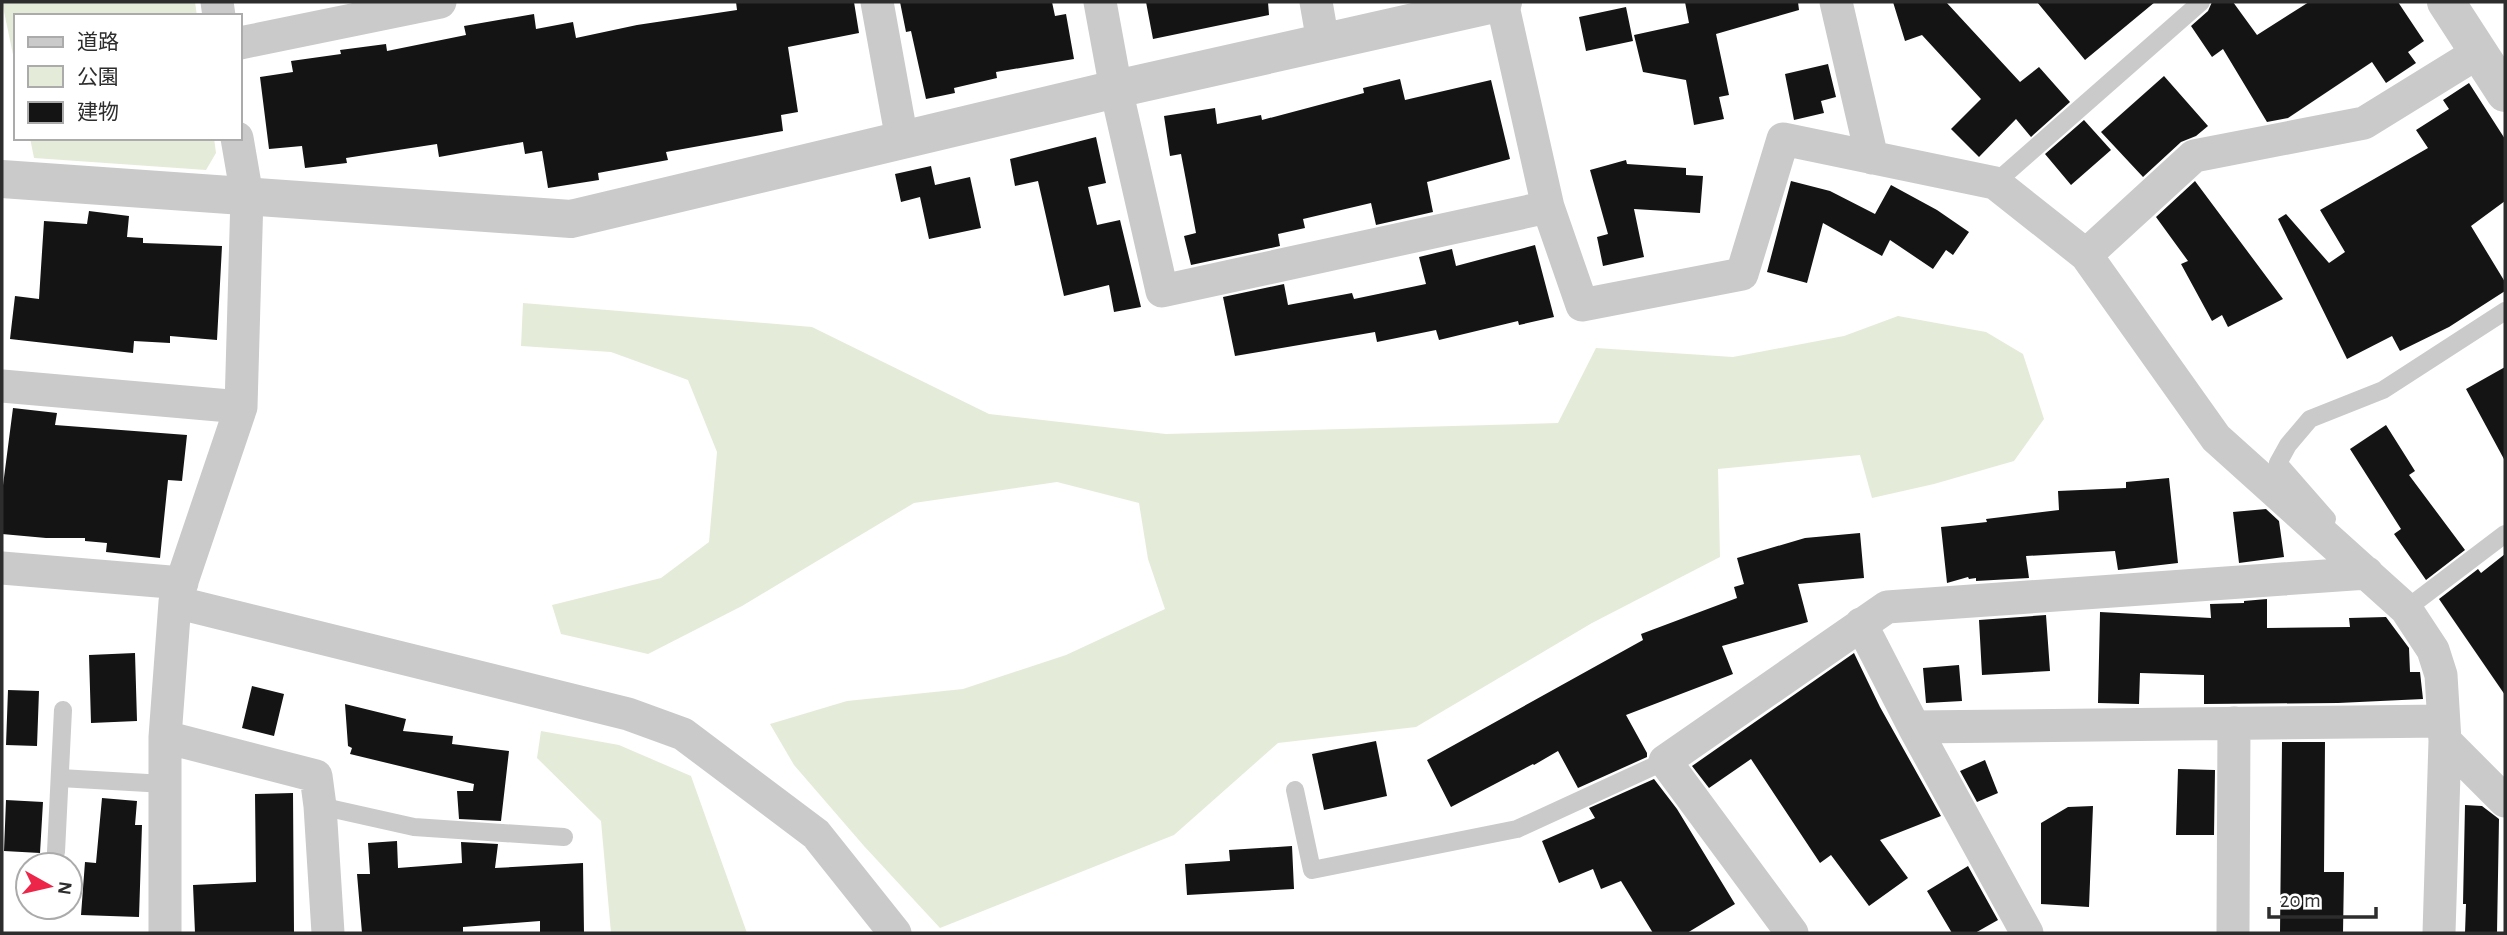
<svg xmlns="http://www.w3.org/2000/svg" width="2507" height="935" font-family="'Alegreya Sans','Noto Sans JP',sans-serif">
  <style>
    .green { fill: #e5ebd9 }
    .building { fill: #141414 }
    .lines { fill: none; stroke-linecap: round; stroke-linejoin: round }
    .service { stroke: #cacaca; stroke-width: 18 }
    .minor { stroke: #cacaca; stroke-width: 33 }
    .tertiary { stroke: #cacaca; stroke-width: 38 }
  </style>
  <rect width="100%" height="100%" fill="#fff"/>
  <path class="green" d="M2 2H195L197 16H16V69Z
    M30 138H214L216 153 206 170 34 158Z
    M523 303 812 327 989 414 1166 434 1558 423 1596 348 1733 357 1844 336 1898 316 1986 332 2023 354 2044 419 2014 461 1934 484 1872 498 1860 455 1718 469 1720 557 1592 623 1416 727 1278 743 1174 835 940 928 864 846 794 765 770 724 847 701 963 689 1066 655 1165 609 1148 559 1139 503 1057 482 914 503 742 606 648 654 561 634 552 605 661 578 709 542 717 452 688 380 611 352 521 346Z
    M541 731 619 745 691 776 747 933H611L601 821 537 758Z"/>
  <path class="building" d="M736 2H854L859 33 788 47 798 112 781 115 783 131 666 152 668 160 598 173 599 180 548 188 542 151 525 154 523 142 439 157 437 144 346 158 347 163 305 168 302 146 269 149 260 77 293 72 291 61 341 54 340 50 386 44 387 51 466 35 464 26 534 14 536 29 573 22 576 38 637 25 737 10Z
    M900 2H1052L1055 16 1066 14 1074 59 996 72 997 78 954 88 955 93 926 99 911 31 906 32Z
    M1146 2H1268L1269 15 1153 39Z
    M1685 2H1798L1799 10 1716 34 1729 95 1719 97 1724 119 1694 125 1686 80 1643 72 1634 35 1689 23Z
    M1893 2H1946L2020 82 2039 67 2070 102 2031 137 2016 119 1979 157 1951 129 1981 99 1922 35 1905 41Z
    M2037 2H2155L2085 60Z
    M2212 2H2233L2257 35 2309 2H2398L2424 41 2408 52 2416 63 2386 83 2372 62 2288 118 2267 122 2223 49 2212 57 2191 26 2208 11Z
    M1626 7 1633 41 1586 51 1579 17Z
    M1828 64 1836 97 1821 101 1824 113 1794 120 1785 74Z
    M2164 76 2208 126 2196 136 2181 142 2143 177 2101 132Z
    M1400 79 1405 100 1491 80 1510 159 1427 182 1433 212 1376 225 1371 203 1303 219 1305 228 1278 234 1280 246 1191 265 1184 236 1196 233 1181 154 1170 156 1164 116 1215 108 1217 124 1261 115 1262 120 1364 93 1363 88Z
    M2469 83 2505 139V201L2471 226 2505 282V291L2449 327 2400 351 2392 336 2347 359 2278 219 2286 214 2329 263 2345 252 2320 210 2428 148 2416 130 2449 109 2443 100Z
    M2084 120 2111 150 2071 185 2045 154Z
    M1096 137 1106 183 1088 187 1097 225 1120 220 1141 307 1114 312 1109 285 1064 296 1038 181 1015 186 1010 159Z
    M1626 160 1627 164 1686 168V175L1703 176 1700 213 1634 209 1644 257 1603 266 1597 237 1608 234 1590 170Z
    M931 166 935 185 970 177 981 228 929 239 920 197 901 202 895 174Z
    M1791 181 1830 191 1875 214 1891 185 1937 210 1969 232 1953 255 1946 250 1933 269 1890 240 1882 256 1823 223 1807 283 1767 272Z
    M2195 181 2283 299 2228 327 2222 315 2212 321 2181 264 2188 261 2156 217Z
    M89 211 129 216 127 237 143 238V243L222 246 217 340 170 336V343L134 341 133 353 10 339 15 296 39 299 44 221 87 224Z
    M1535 245 1554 317 1519 325 1518 321 1439 340 1436 330 1377 342 1375 332 1235 356 1223 297 1284 284 1288 305 1352 293 1354 299 1426 284 1419 257 1452 249 1456 266Z
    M2505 367V461L2466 389Z
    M13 408 57 413 55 425 187 435 182 481 168 480 160 558 106 552 107 543 85 541V538H46L2 534V493Z
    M2386 425 2415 471 2409 475 2465 550 2426 580 2394 534 2401 529 2350 449Z
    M2169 478 2178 563 2118 570 2115 551 2026 556 2029 578 1976 581V578L1969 579 1968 577 1947 583 1941 527 1987 522 1986 519 2059 510 2058 491 2126 488V482Z
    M2266 509 2279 521 2284 557 2239 563 2233 512Z
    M1860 533 1864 578 1798 584 1808 622 1722 646 1733 674 1626 715 1647 753V757L1578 788 1558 751 1534 765 1533 764 1451 807 1427 760 1643 640 1641 634 1737 598 1734 587 1744 584 1737 558 1805 538Z
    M2505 554V695L2439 599 2478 569 2481 573Z
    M2267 599V628L2350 627 2349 618 2386 617 2409 648 2410 672H2420L2423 699 2338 703 2204 704V675L2140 673 2139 704 2098 703 2100 612 2211 618 2210 604 2244 603V601Z
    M2046 615 2050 671 1982 675 1979 620Z
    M135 653 137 721 91 723 89 655Z
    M1854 653 1880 707 1941 816 1880 840 1908 878 1869 906 1831 855 1820 863 1751 759 1709 788 1692 766Z
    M1959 665 1962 701 1926 703 1923 668Z
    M252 686 284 694 274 736 242 728Z
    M8 690 39 691 37 746 6 745Z
    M345 704 406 719 403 731 453 736 452 744 509 751 501 821 459 819 457 791H473L474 784 350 754 352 748 348 746Z
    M1376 741 1387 796 1324 810 1312 754Z
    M2282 742H2325L2324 872H2344L2343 933H2280Z
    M1985 760 1998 793 1977 802 1960 771Z
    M2178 769 2215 770 2214 835H2176Z
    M1654 779 1677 809 1735 904 1687 933H1653L1621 881 1601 889 1593 869 1559 883 1542 841 1595 818 1589 808Z
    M293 793 294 933H195L193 885 256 882 255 794Z
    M102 798 137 801 135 825H142L139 917 81 915 85 862 96 863Z
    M6 800 43 802 40 853 4 851Z
    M2465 805 2482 806 2499 819 2497 933H2465L2466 904H2463Z
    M2093 806 2089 907 2041 904V823L2068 807Z
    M397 841 398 868 462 863 461 842 498 844 495 868 583 863 584 933H540V921L463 927V933H362L357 874H370L368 843Z
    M1292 846 1294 889 1187 895 1185 864 1230 861 1229 850Z
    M1968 866 1998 920 1975 933H1952L1927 891Z"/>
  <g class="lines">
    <path class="service" d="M1995 183 2201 2
      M2327 519 2278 463 2288 445 2310 419 2383 390 2505 311
      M2406 609 2505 534
      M60 778 165 784
      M1295 790 1312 870 1517 829 1665 761
      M320 806 414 827 564 837
      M56 852 63 710"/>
    <path class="minor" d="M217 2 219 16
      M877 2 902 140
      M1100 2 1116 89 1162 291 1548 207
      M1316 2 1323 42
      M1502 2 1548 207 1582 305 1742 274 1783 139 1995 183 2086 255 2216 438 2406 609 2433 650 2441 675 2445 741 2439 933
      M1836 2 1872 158
      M240 43 440 2
      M2086 255 2194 156 2364 123 2479 52
      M2 386 241 407
      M2 568 182 583
      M175 602 628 714 683 734 816 834 895 933
      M1861 624 1914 727 2027 933
      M1914 727 2443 721
      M165 737 316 776 320 806 328 933
      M2445 741 2505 801
      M165 933V737L175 602 241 407 247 196 237 138
      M1792 933 1665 761 1887 607 2367 573
      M2233 933 2234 723"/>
    <path class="tertiary" d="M2446 2 2505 93
      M2 179 571 219 1116 89 1503 2"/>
  </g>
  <rect width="2507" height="935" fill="none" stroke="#2d2d2d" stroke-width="7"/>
  <rect x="14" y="14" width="228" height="126" fill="#ffffff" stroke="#ababab" stroke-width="2"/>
  <rect x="28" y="37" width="35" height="10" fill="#cacaca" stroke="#ababab" stroke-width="2"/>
  <text x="77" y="49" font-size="21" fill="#2d2d2d">道路</text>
  <rect x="28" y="66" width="35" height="21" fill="#e5ebd9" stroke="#ababab" stroke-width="2"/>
  <text x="77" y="84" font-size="21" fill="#2d2d2d">公園</text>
  <rect x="28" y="102" width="35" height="21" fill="#141414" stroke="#ababab" stroke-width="2"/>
  <text x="77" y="119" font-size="21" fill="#2d2d2d">建物</text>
  <g transform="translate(49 886) rotate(98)"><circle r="33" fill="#ffffff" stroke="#ababab" stroke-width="2"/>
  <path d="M0-5L12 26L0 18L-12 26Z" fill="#ed2649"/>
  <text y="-10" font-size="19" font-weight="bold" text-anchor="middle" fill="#2d2d2d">N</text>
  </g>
  <path d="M2269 907v10h107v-10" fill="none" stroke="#2d2d2d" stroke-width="3.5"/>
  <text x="2280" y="907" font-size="21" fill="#2d2d2d" stroke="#ffffff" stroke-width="5" paint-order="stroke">20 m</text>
</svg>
